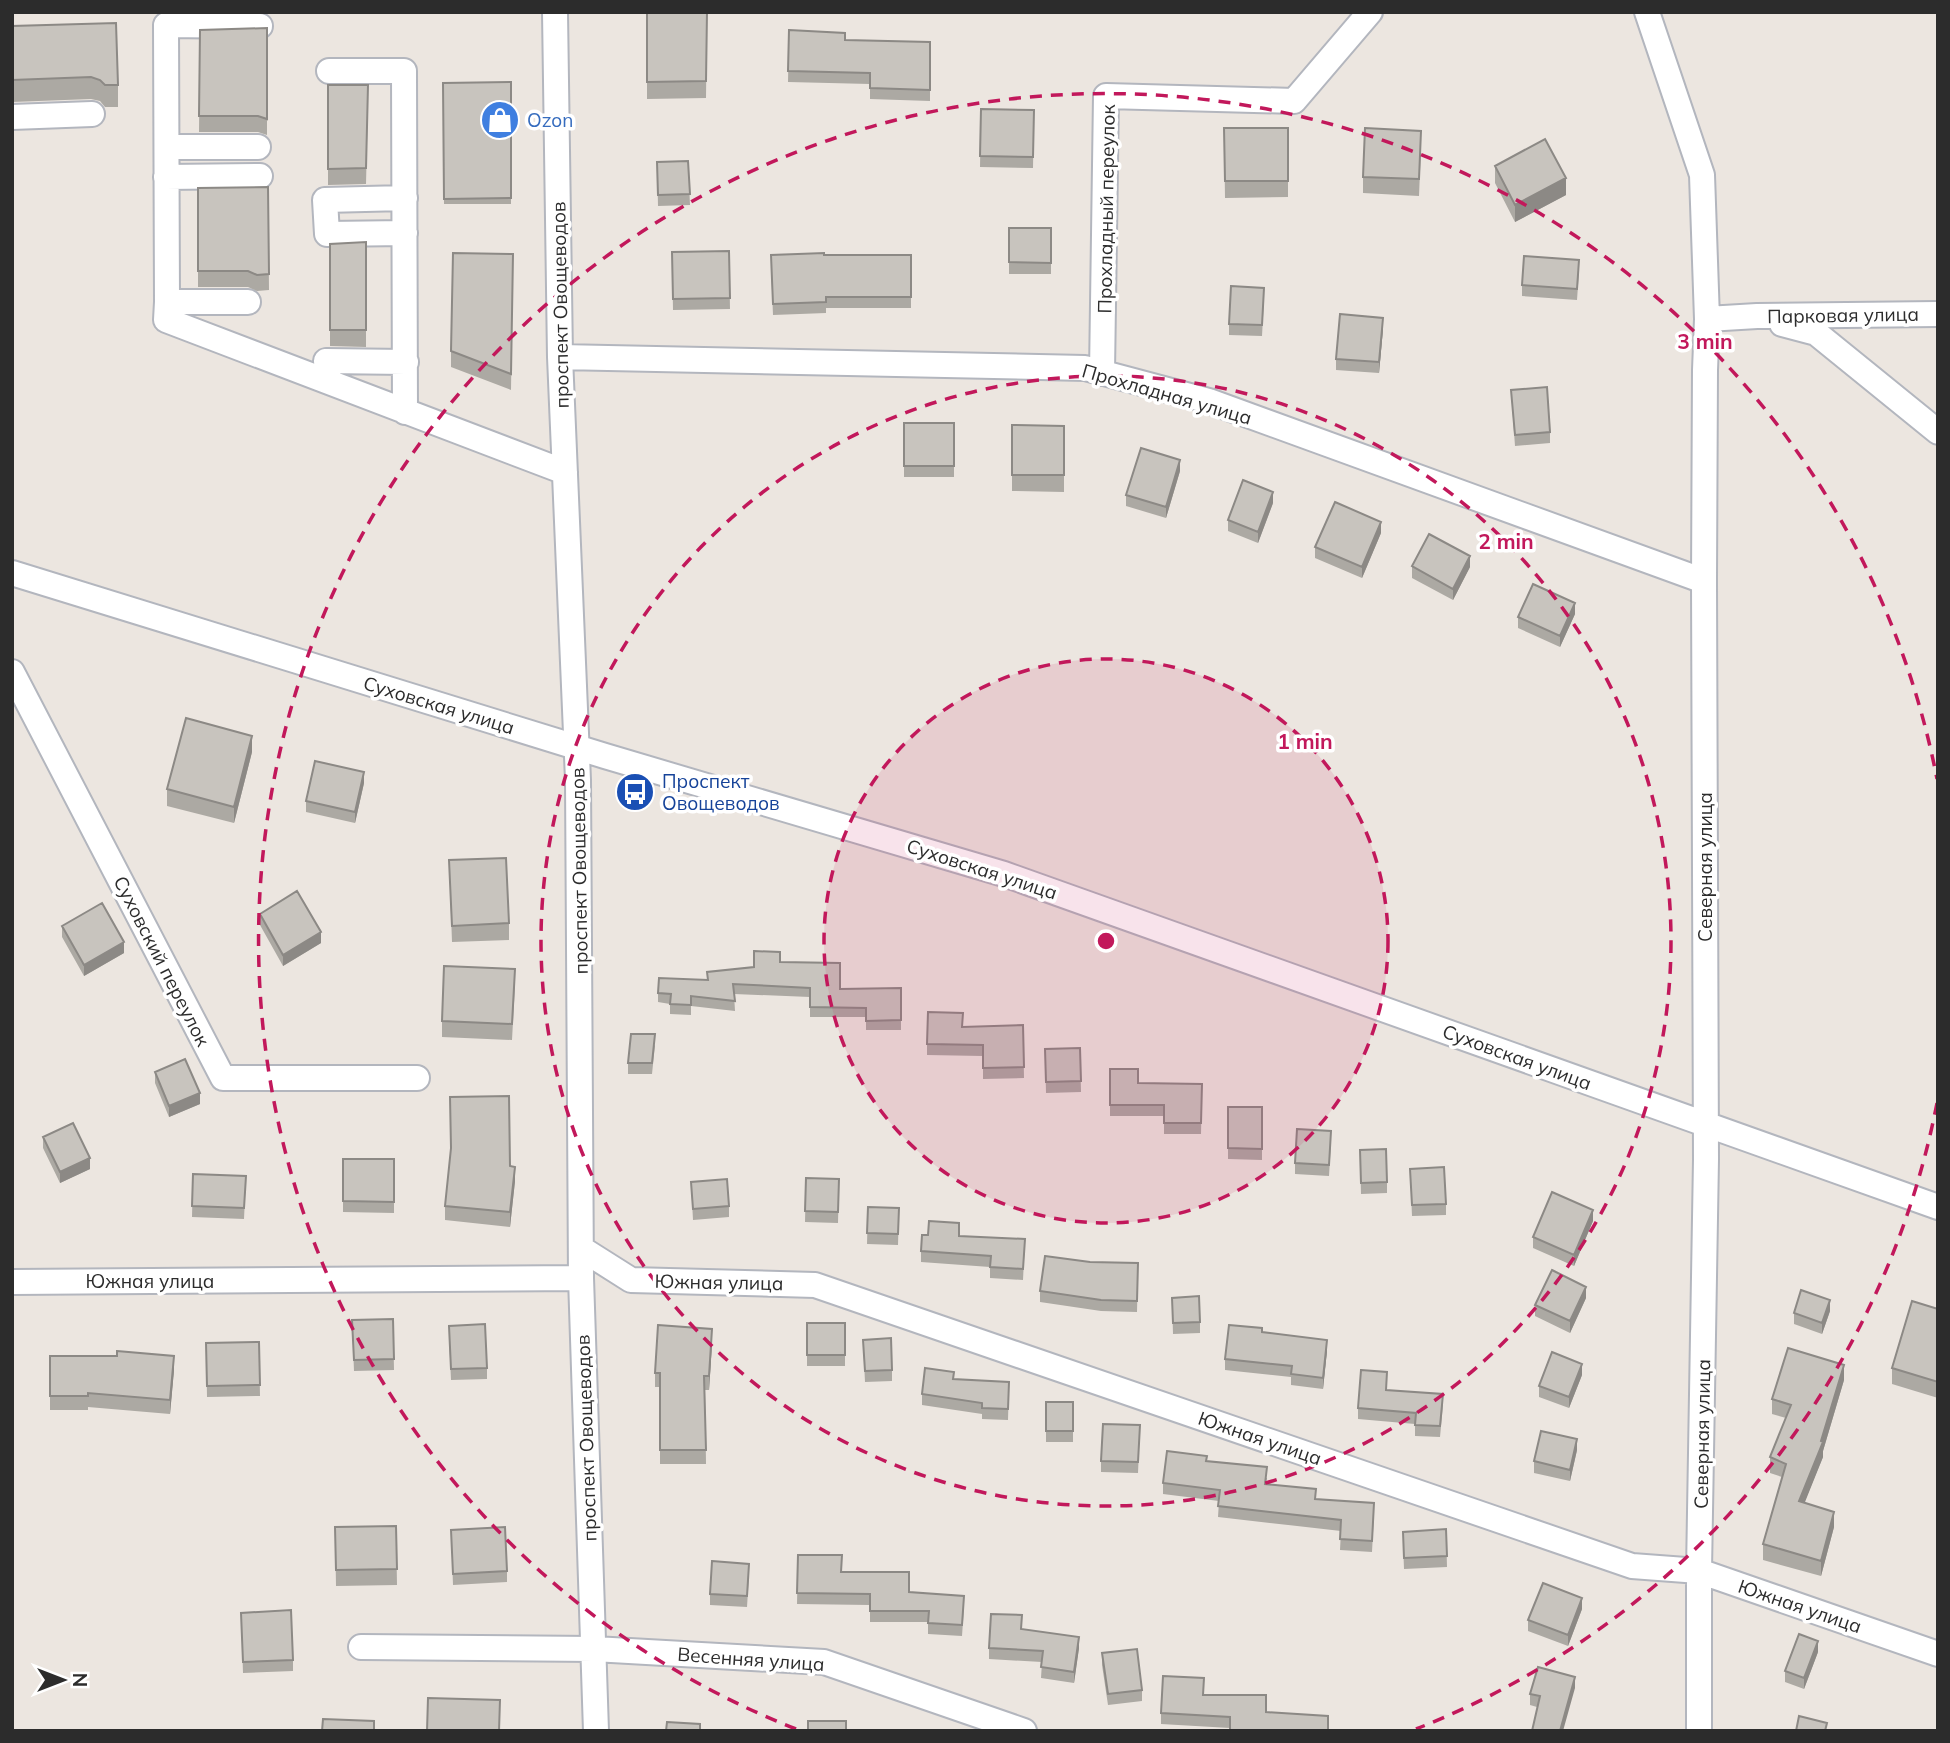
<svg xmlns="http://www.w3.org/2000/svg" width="1950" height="1743" font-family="Mulish,sans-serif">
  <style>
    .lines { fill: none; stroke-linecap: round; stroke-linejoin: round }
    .minor-casing { stroke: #b3b6be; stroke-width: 28 }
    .minor { stroke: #fff; stroke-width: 24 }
    .wall { fill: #aca9a3 }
    .shaded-wall { fill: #8c8985 }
    .building { fill: #c8c4be; stroke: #8c8985; stroke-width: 2 }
    .ring { fill: none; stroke: #c2185b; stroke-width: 3.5; stroke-dasharray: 12 9 }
    .labels { text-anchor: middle; stroke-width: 7; stroke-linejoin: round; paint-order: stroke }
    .shop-label { font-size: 19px; fill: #366cbe; stroke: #fff; text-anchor: start }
    .street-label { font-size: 19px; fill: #2c2c2c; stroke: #fff }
    .transit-label { font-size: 19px; fill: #164399; stroke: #fff; text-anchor: start }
    .centre { fill: #c2185b; stroke: #fff; stroke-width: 3.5 }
    .ring-label { font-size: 21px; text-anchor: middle; font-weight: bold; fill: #c2185b; stroke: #fff; stroke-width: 7; stroke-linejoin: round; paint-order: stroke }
  </style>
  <rect width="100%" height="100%" fill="#ece6e0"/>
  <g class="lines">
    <defs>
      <path id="minor" d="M555 12 560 357 578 780 581 1278 596 1731
        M1647 12 1702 175 1707 319 1705 370 1704 581 1706 1159 1699 1571V1731
        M260 26 166 25 167 302 166 320 565 472
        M329 71H404L405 412
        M12 117 92 114
        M167 147H258
        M166 177 260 176
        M405 233 327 234 325 200 405 198
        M167 302H248
        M1707 319 1757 316 1938 314
        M1782 324 1816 333 1938 432
        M560 357 1085 368 1209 401 1704 581
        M1102 373 1106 96 1294 101 1370 12
        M329 382 326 361 406 362
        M12 573 605 756 1004 874 1938 1207
        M12 672 223 1078H417
        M582 1249 631 1280 815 1285 1632 1566 1699 1571 1938 1654
        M12 1282 581 1278
        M361 1647 594 1649 824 1662 1024 1731"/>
    </defs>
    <use href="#minor" class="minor-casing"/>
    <use href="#minor" class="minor"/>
  </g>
  <path class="wall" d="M647 12H707L706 98 647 99Z
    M12 26 118 85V107H105L100 101 91 99 12 102Z
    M267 28V135L258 132H199L200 30Z
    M789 30 845 40 930 42V101L870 99V84L788 82Z
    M511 82V204H444L443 83Z
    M328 85 368 101 366 184 328 185Z
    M981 109 1034 110 1033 168 980 167Z
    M1224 128H1288V197L1225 198Z
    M1421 147 1419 196 1363 193V177Z
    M688 161 690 205 658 206 657 162Z
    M1495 166 1566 195 1515 222 1495 183Z
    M268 187 269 290 257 291 248 287H198V188Z
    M1009 228H1051V274H1009Z
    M366 242V347L330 346V330Z
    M729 251 730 309 673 310 672 252Z
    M513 254 511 390 451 367V351Z
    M824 255H911V308H826V313L773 315 771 266Z
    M1579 271 1577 300 1522 296V285Z
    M1264 299 1262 336 1229 335V324Z
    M1383 329 1379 373 1336 370V359Z
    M1511 390 1550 432V443L1515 446Z
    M904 423H954V477H904Z
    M1012 425 1064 426V492L1012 491Z
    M1180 471 1166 518 1126 506V495Z
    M1273 503 1258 543 1228 531V520Z
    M1381 533 1362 578 1315 558V547Z
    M1412 566 1470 567 1453 600 1412 578Z
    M1575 614 1560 647 1518 628V617Z
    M252 752 234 823 167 806V789Z
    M364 783 355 823 306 812V801Z
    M449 860 509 923V940L452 942Z
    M260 914 321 943 283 966 260 925Z
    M62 926 124 953 84 976 62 937Z
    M780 962 840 989 901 988V1030H866V1017H810V997L734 994 735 1011 691 1006V1015L670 1014V1004L658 1002V993L754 967Z
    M515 985 512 1040 442 1037V1021Z
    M1023 1025 1024 1078 983 1079V1056L927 1055V1044L963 1027Z
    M655 1045 652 1074H628V1063Z
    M1080 1048 1081 1092 1046 1093 1045 1049Z
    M1110 1069 1138 1083 1202 1084 1201 1134H1164V1116H1110Z
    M155 1072 200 1104 169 1117 155 1083Z
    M1228 1107H1262V1160L1228 1159Z
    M43 1137 90 1169 60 1183 43 1148Z
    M1331 1142 1329 1176 1295 1174V1163Z
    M1360 1150 1387 1182V1193L1361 1194Z
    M343 1159H394V1213L343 1212Z
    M510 1166 515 1181 510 1227 445 1220V1206Z
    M1410 1169 1446 1204V1215L1412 1216Z
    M193 1174 246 1176 244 1219 192 1217Z
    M806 1178 839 1179 838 1223 805 1222Z
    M691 1182 729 1206V1217L693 1220Z
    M868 1207 899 1208 898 1245 867 1244Z
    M1593 1221 1574 1266 1533 1248V1237Z
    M959 1236 1025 1239 1023 1280 990 1278V1267L921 1262V1251Z
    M1090 1262 1138 1263 1137 1312 1101 1311 1040 1302V1291Z
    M1172 1298 1200 1322V1333L1173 1334Z
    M1586 1298 1570 1333 1535 1316V1305Z
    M1938 1309V1398L1892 1384V1368Z
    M1830 1311 1822 1334 1794 1324V1313Z
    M393 1319 394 1370 354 1371 352 1320Z
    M807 1323H845V1366H807Z
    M1262 1332 1327 1351 1323 1389 1291 1385V1377L1225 1370V1359Z
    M449 1337 487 1368V1379L451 1380Z
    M863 1340 892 1370V1381L865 1382Z
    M259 1342 260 1396 207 1397 206 1343Z
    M712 1343 709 1390H705L706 1464H660V1387H655V1373Z
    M50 1356 174 1370 170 1414 88 1407V1410H50Z
    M1582 1375 1569 1408 1539 1397V1386Z
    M954 1379 1009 1382 1008 1420 982 1419V1414L922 1405V1394Z
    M1844 1380 1823 1451V1457L1804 1503 1834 1527 1821 1576 1763 1560V1544L1782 1477 1770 1473V1457L1786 1418 1772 1414V1399Z
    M1387 1390 1443 1405 1440 1437 1415 1436V1424L1358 1419V1408Z
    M1046 1402H1073V1442H1046Z
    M1140 1425 1138 1473 1101 1472V1461Z
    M1577 1450 1570 1481 1534 1473V1461Z
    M1207 1461 1267 1478 1266 1484 1316 1499 1374 1514 1372 1552 1340 1550 1341 1531 1218 1517 1219 1501 1163 1494V1483Z
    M396 1526 397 1585 336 1586 335 1527Z
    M1446 1529 1447 1567 1404 1569 1403 1543Z
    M451 1530 507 1571V1582L453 1585Z
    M798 1555 841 1572 964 1607 962 1636 928 1634V1622H870V1605L797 1604Z
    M749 1575 747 1607 710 1605V1594Z
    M1582 1609 1568 1646 1528 1631V1620Z
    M241 1613 293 1660V1671L243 1673Z
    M1021 1629 1079 1648 1074 1683 1041 1678 1042 1662 989 1659V1648Z
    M1818 1652 1804 1689 1785 1682V1671Z
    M1102 1653 1142 1690V1701L1108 1705 1102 1665Z
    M1575 1688 1537 1707 1530 1705V1694Z
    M1204 1695H1266L1230 1728 1161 1724V1713Z"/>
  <path class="shaded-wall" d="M1566 178V195L1515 222V205Z
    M1383 318V329L1379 373V362Z
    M1180 460V471L1166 518V507Z
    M1273 492V503L1258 543V532Z
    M1381 522V533L1362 578V567Z
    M1470 556V567L1453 600V589Z
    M1575 603V614L1560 647V636Z
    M252 736V752L234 823V807Z
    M364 772V783L355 823V812Z
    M321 932V943L283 966V955Z
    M124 942V953L84 976V965Z
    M14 1067V1078L12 1079V1068Z
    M200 1093V1104L169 1117V1106Z
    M90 1158V1169L60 1183V1172Z
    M515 1167V1181L510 1227V1212Z
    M1593 1210V1221L1574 1266V1255Z
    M1586 1287V1298L1570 1333V1321Z
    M1830 1300V1311L1822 1334V1323Z
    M712 1329V1343L709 1390V1376Z
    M1327 1340V1351L1323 1389V1378Z
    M174 1356V1370L170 1414V1400Z
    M1582 1364V1375L1569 1408V1397Z
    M1844 1365V1380L1823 1451V1457L1799 1517V1501L1821 1441Z
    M1577 1439V1450L1570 1481V1470Z
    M1834 1512V1527L1821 1576V1561Z
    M1582 1598V1609L1568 1646V1635Z
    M1079 1637V1648L1074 1683V1672Z
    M1818 1641V1652L1804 1689V1678Z
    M1575 1677V1688L1563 1731H1560Z"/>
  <path class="building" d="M647 12H707L706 81 647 82Z
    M116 23 118 85H105L100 80 91 77 12 80V26Z
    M267 28V119L258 116H199L200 30Z
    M789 30 845 33V40L930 42V90L870 88V73L788 71Z
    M511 82V198L444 199 443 83Z
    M328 85H368L366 168 328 169Z
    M981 109 1034 110 1033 157 980 156Z
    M1224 128H1288V181H1225Z
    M1365 128 1421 131 1419 179 1363 177Z
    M1545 139 1566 178 1515 205 1495 166Z
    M688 161 690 194 658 195 657 162Z
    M268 187 269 274 257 275 248 271H198V188Z
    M1009 228H1051V263L1009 262Z
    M366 242V330H330V244Z
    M729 251 730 298 673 299 672 252Z
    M453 253 513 254 511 374 451 351Z
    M824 253V255H911V297H826V302L773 304 771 255Z
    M1524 256 1579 260 1577 289 1522 285Z
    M1231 286 1264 288 1262 325 1229 324Z
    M1340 314 1383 318 1379 362 1336 359Z
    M1547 387 1550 432 1515 435 1511 390Z
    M904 423H954V466H904Z
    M1012 425 1064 426V475H1012Z
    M1141 448 1180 460 1166 507 1126 495Z
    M1243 480 1273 492 1258 532 1228 520Z
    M1335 502 1381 522 1362 567 1315 547Z
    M1429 534 1470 556 1453 589 1412 566Z
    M1533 584 1575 603 1560 636 1518 617Z
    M186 718 252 736 234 807 167 789Z
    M315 761 364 772 355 812 306 801Z
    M506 858 509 923 452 926 449 860Z
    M297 891 321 932 283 955 260 914Z
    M102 903 124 942 84 965 62 926Z
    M754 951 780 952V962L840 963V989L901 988V1020L866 1021V1008L810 1007V988L733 984 735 1001 691 996V1005L670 1004 671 994 658 993 659 978 708 980 707 972 754 967Z
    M444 966 515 969 512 1024 442 1021Z
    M928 1012 963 1013 962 1027 1023 1025 1024 1067 983 1068V1045L927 1044Z
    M631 1034H655L652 1063H628Z
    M1080 1048 1081 1081 1046 1082 1045 1049Z
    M185 1059 200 1093 169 1106 155 1072Z
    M1110 1069H1138V1083L1202 1084 1201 1123H1164V1105H1110Z
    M509 1096 510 1166 515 1167 510 1212 445 1206 451 1148 450 1097Z
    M1228 1107H1262V1149L1228 1148Z
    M73 1123 90 1158 60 1172 43 1137Z
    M1297 1129 1331 1131 1329 1165 1295 1163Z
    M1386 1149 1387 1182 1361 1183 1360 1150Z
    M343 1159H394V1202L343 1201Z
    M1444 1167 1446 1204 1412 1205 1410 1169Z
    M193 1174 246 1176 244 1208 192 1206Z
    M806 1178 839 1179 838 1212 805 1211Z
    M727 1179 729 1206 693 1209 691 1182Z
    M1552 1192 1593 1210 1574 1255 1533 1237Z
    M868 1207 899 1208 898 1234 867 1233Z
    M929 1221 959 1223V1236L1025 1239 1023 1269 990 1267 991 1256 921 1251 922 1235H928Z
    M1045 1256 1090 1262 1138 1263 1137 1301 1101 1300 1040 1291Z
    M1552 1270 1586 1287 1570 1321 1535 1305Z
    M1801 1290 1830 1300 1822 1323 1794 1313Z
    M1199 1296 1200 1322 1173 1323 1172 1298Z
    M1912 1301 1938 1309V1382L1892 1368Z
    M393 1319 394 1359 354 1360 352 1320Z
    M807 1323H845V1355H807Z
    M485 1324 487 1368 451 1369 449 1326Z
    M658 1325 712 1329 709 1376H704L706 1450H660V1373H655Z
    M1229 1325 1262 1328V1332L1327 1340 1323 1378 1291 1374 1292 1366 1225 1359Z
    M891 1338 892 1370 865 1371 863 1340Z
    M259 1342 260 1385 207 1386 206 1343Z
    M1788 1348 1844 1365 1821 1441 1823 1442 1799 1501 1834 1512 1821 1561 1763 1544 1786 1464 1770 1457 1791 1405 1772 1399Z
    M117 1351 174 1356 170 1400 88 1393V1396H50V1356H117Z
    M1552 1352 1582 1364 1569 1397 1539 1386Z
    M925 1368 954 1372 953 1379 1009 1382 1008 1409 982 1408V1403L922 1394Z
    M1361 1370 1387 1372 1386 1390 1443 1394 1440 1426 1415 1425 1416 1413 1358 1408Z
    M1046 1402H1073V1431H1046Z
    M1103 1424 1140 1425 1138 1462 1101 1461Z
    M1541 1431 1577 1439 1570 1470 1534 1461Z
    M1167 1451 1207 1456 1206 1461 1267 1467 1265 1484 1316 1489 1315 1499 1374 1503 1372 1541 1340 1539 1341 1520 1218 1506 1220 1490 1163 1483Z
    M396 1526 397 1569 336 1570 335 1527Z
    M505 1527 507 1571 453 1574 451 1530Z
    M1446 1529 1447 1556 1404 1558 1403 1532Z
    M798 1555H842L841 1572H909V1592L964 1596 962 1625 928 1623 929 1611H870V1594L797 1593Z
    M712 1561 749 1564 747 1596 710 1594Z
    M1543 1583 1582 1598 1568 1635 1528 1620Z
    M291 1610 293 1660 243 1662 241 1613Z
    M991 1614 1022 1615 1021 1629 1079 1637 1074 1672 1041 1667 1043 1651 989 1648Z
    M1799 1634 1818 1641 1804 1678 1785 1671Z
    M1137 1649 1142 1690 1108 1694 1102 1653Z
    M1538 1667 1575 1677 1560 1731H1532L1540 1696 1530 1694Z
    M1163 1676 1204 1678 1203 1695H1266V1712L1328 1716V1731H1230V1717L1161 1713Z
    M428 1698 500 1700 499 1731H427Z
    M1799 1716 1827 1723 1825 1731H1796Z
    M323 1719 374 1721V1731H322Z
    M808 1721H846V1731H808Z
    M667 1722 700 1724V1731H666Z"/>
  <circle cx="1106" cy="941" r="282" fill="#c2185b" fill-opacity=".12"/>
  <g class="ring">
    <circle cx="1106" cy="941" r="282"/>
    <circle cx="1106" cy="941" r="565"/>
    <path d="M1937 1103A847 847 0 0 1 1416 1729M796 1729A847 847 0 1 1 1937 779"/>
  </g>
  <defs>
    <symbol id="shop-disc" viewBox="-11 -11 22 22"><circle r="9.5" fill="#3f7fe0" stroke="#fff"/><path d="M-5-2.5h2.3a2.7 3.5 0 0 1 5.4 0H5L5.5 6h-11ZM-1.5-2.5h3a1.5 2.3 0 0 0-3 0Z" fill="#fff"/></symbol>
    <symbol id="bus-disc" viewBox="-11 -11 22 22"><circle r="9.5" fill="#1a4fb4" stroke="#fff"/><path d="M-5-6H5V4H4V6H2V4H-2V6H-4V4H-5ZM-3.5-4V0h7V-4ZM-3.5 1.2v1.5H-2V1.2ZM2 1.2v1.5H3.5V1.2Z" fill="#fff"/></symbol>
  </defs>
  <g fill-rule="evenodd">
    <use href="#shop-disc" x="478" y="98" width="44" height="44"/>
    <use href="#bus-disc" x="613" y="770" width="44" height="44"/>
  </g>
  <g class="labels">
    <g class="shop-label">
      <text x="527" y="127">Ozon</text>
    </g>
    <g class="street-label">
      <text transform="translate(1106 209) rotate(-89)" y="7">Прохладный переулок</text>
      <text transform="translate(560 305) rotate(-91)" y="7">проспект Овощеводов</text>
      <text transform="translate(1843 315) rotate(-1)" y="7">Парковая улица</text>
      <text transform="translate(1167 394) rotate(16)" y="7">Прохладная улица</text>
      <text transform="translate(439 705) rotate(17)" y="7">Суховская улица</text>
      <text transform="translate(1705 867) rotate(-90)" y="7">Северная улица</text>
      <text transform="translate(982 869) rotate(18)" y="7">Суховская улица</text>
      <text transform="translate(579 871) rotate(-91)" y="7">проспект Овощеводов</text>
      <text transform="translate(162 961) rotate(63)" y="7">Суховский переулок</text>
      <text transform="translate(1517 1057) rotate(20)" y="7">Суховская улица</text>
      <text x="150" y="1288">Южная улица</text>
      <text transform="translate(719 1282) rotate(1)" y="7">Южная улица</text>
      <text transform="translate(1702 1434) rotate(-89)" y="7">Северная улица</text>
      <text transform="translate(586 1438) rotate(-92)" y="7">проспект Овощеводов</text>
      <text transform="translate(1260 1438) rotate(19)" y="7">Южная улица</text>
      <text transform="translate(1800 1606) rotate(19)" y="7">Южная улица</text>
      <text transform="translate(751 1659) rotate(4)" y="7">Весенняя улица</text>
    </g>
    <g class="transit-label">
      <text x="662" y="788">Проспект<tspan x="662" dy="22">Овощеводов</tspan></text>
    </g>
  </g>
  <circle cx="1106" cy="941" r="10" class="centre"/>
  <g class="ring-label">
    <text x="1705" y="349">3 min</text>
    <text x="1506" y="549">2 min</text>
    <text x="1305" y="749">1 min</text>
  </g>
  <rect width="1950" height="1743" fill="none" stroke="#2c2c2c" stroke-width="28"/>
  <g transform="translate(63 1680) rotate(90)" stroke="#ffffff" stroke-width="5" paint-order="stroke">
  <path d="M0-5L12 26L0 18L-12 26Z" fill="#2c2c2c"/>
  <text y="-10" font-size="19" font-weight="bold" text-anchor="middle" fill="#2c2c2c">N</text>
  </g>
</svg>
